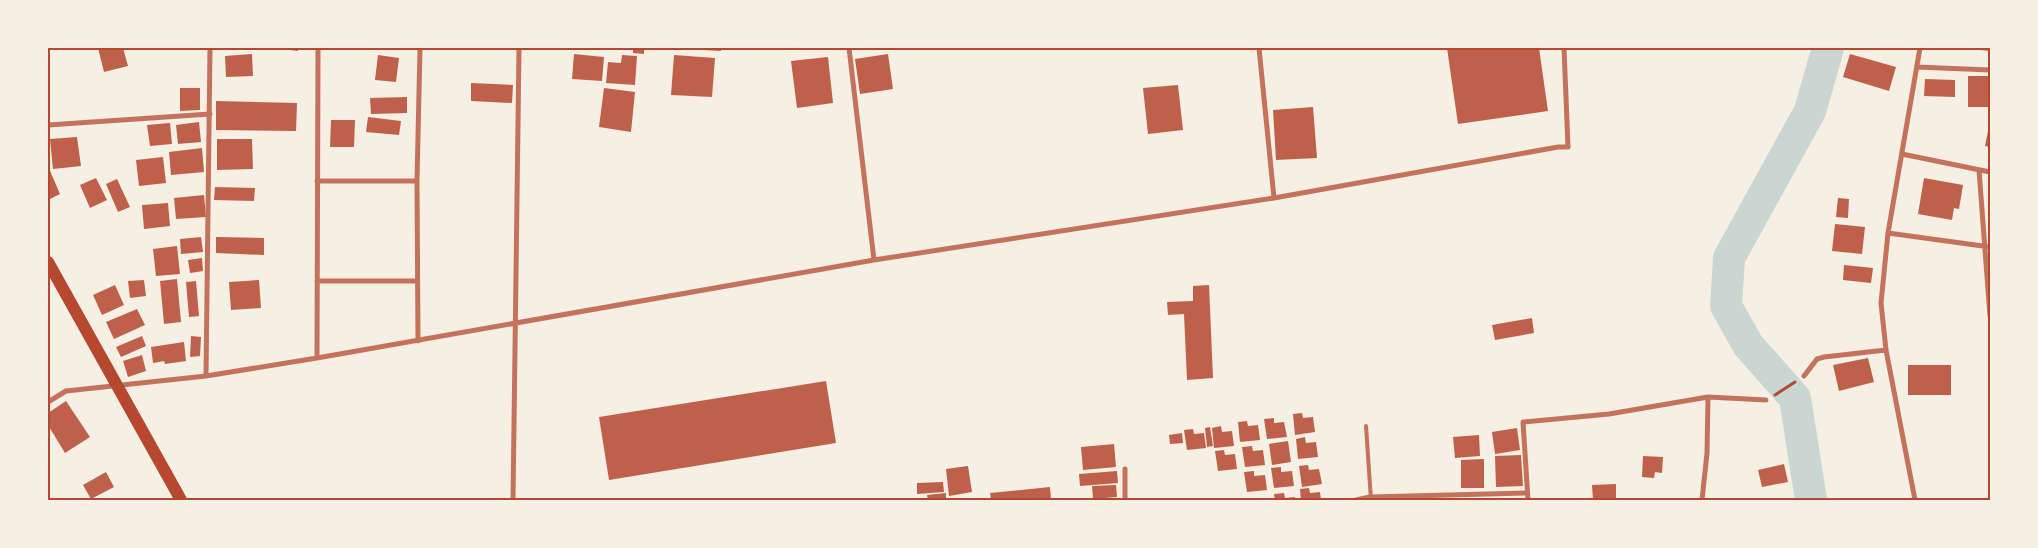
<svg xmlns="http://www.w3.org/2000/svg" width="2038" height="548" font-family="'Asap Condensed',sans-serif">
  <style>
    .lines { fill: none; stroke-linecap: round; stroke-linejoin: round }
    .river { stroke: #c9d6d2; stroke-width: 32 }
    .building { fill: #bf614a }
    .path { stroke: #b5482f; stroke-width: 3 }
    .service { stroke: #c5725c; stroke-width: 4 }
    .minor { stroke: #c5725c; stroke-width: 5 }
    .primary { stroke: #b5482f; stroke-width: 12 }
    .neatline { fill: none; stroke: #b5482f; stroke-width: 2 }
  </style>
  <rect width="100%" height="100%" fill="#f6efe4"/>
  <g class="lines">
    <path class="river" d="M1811 500 1795 398 1748 345 1726 306 1729 258 1810 111 1828 48"/>
  </g>
  <path class="building" d="M98 48H123L128 66 104 72Z
    M275 48H298V51Z
    M537 48H586V50L537 49Z
    M633 48H644V54L633 53Z
    M686 48H721V51L686 49Z
    M1447 48H1539L1548 111 1458 124Z
    M1972 48H1990V51L1972 49Z
    M252 54 253 76 226 77 225 56Z
    M574 54 604 57 602 81 572 79Z
    M888 54 893 89 860 94 855 59Z
    M1850 54 1896 67 1889 91 1843 77Z
    M378 55 399 58 396 82 375 80Z
    M622 55 637 56 635 85 606 83 608 62 621 63Z
    M674 55 715 58 712 97 671 95Z
    M828 57 833 103 797 108 791 61Z
    M1968 76H1990V107H1968Z
    M1925 79 1955 80V97L1924 96Z
    M471 83 513 85 512 103 471 101Z
    M1178 85 1183 130 1148 134 1143 88Z
    M180 88H200V110L180 111Z
    M604 88 635 92 631 132 599 127Z
    M407 97V113L371 114 370 98Z
    M216 101 297 103 296 131 216 130Z
    M1313 107 1317 158 1276 160 1273 110Z
    M368 117 401 121 399 135 366 132Z
    M331 120H355L354 147H330Z
    M1990 121V147L1985 146Z
    M199 122 201 142 178 144 176 125Z
    M170 123 172 144 150 146 147 125Z
    M77 137 81 166 53 169 50 139Z
    M217 139H252L253 169 217 170Z
    M202 148 204 172 171 175 169 152Z
    M163 157 166 183 139 186 136 160Z
    M48 166 60 194 48 200Z
    M96 178 107 200 90 208 80 185Z
    M1924 178 1963 185 1959 209 1954 208 1952 220 1918 214Z
    M117 179 130 207 118 212 106 184Z
    M215 187 255 188 254 201 214 200Z
    M204 195 206 217 176 219 174 198Z
    M1838 198 1849 199 1848 218 1836 217Z
    M168 203 170 226 144 229 142 205Z
    M1835 224 1865 227 1862 254 1832 251Z
    M201 237 203 252 181 254 180 239Z
    M216 237 264 238V255L216 253Z
    M177 246 180 274 156 276 153 249Z
    M202 258 203 271 190 273 188 260Z
    M1844 265 1873 268 1871 283 1843 280Z
    M177 279 181 322 164 324 160 281Z
    M144 280 146 296 130 298 128 281Z
    M259 280 261 308 231 310 229 282Z
    M196 281 199 316 189 317 186 282Z
    M115 285 124 305 102 315 93 295Z
    M1209 285 1213 378 1187 380 1184 314 1168 315 1167 302 1193 301V286Z
    M137 309 145 325 114 339 106 322Z
    M1532 318 1534 333 1495 340 1492 325Z
    M142 336 146 346 121 357 116 347Z
    M191 336 201 337 200 356 190 357Z
    M184 342 186 361 165 364 164 361 153 363 151 347Z
    M142 355 146 371 128 377 123 361Z
    M1868 358 1874 382 1839 391 1833 365Z
    M1908 365H1951V395H1908Z
    M826 381 836 443 609 480 599 417Z
    M66 401 90 437 65 453 48 425V413Z
    M1302 413 1303 418 1313 417 1315 432 1295 435 1293 414Z
    M1274 418V423L1284 422 1287 437 1267 439 1264 419Z
    M1247 421 1248 426 1258 425 1260 440 1240 442 1238 422Z
    M1221 426 1222 432 1232 431 1234 446 1214 448 1212 428Z
    M1210 427 1213 446 1207 447 1205 428Z
    M1517 428 1520 450 1495 454 1492 432Z
    M1193 429 1194 434 1204 433 1206 448 1187 450 1184 430Z
    M1182 433 1183 443 1170 444 1169 435Z
    M1479 435 1480 456 1455 458 1453 437Z
    M1305 437 1306 443 1316 442 1318 457 1298 459 1296 439Z
    M1288 441 1291 462 1272 465 1269 444Z
    M1114 444 1116 467 1083 470 1081 447Z
    M1252 446 1253 451 1263 450 1265 465 1245 467 1242 447Z
    M1224 450 1225 455 1235 454 1237 469 1218 471 1215 451Z
    M1521 455 1523 486 1496 487 1495 456Z
    M1643 456 1663 457 1662 473 1655 472 1654 478 1642 477Z
    M1484 459V488H1461V460Z
    M1784 464 1788 482 1762 487 1758 470Z
    M1308 465 1309 470 1319 469 1322 484 1302 487 1299 466Z
    M968 466 972 492 949 496 946 469Z
    M1281 467V472L1292 471 1294 486 1274 488 1271 468Z
    M1117 471 1118 483 1080 486 1079 474Z
    M1254 471V476L1265 475 1267 490 1247 492 1244 472Z
    M106 472 114 487 91 499 83 485Z
    M943 482 944 492 917 494V483Z
    M1616 484V500H1593L1592 485Z
    M1116 485 1117 497 1093 499 1092 486Z
    M1050 487 1051 500H991L990 493Z
    M1309 488 1310 493 1320 492 1321 500H1301L1300 489Z
    M946 493V500H928L927 495Z
    M1284 493 1285 498 1295 497V500H1275L1274 494Z
    M1393 496 1420 497V500H1393Z
    M951 498H970V500H951Z"/>
  <g class="lines">
    <path class="path" d="M1775 395 1795 382"/>
    <path class="service" d="M1366 426 1371 500"/>
    <path class="minor" d="M849 48 874 260
      M1259 48 1274 198
      M1917 67 1990 70
      M48 125 210 114
      M1902 154 1990 172
      M1979 170 1990 316
      M317 181H417
      M1888 233 1990 247
      M317 281H417
      M418 341 417 181 420 48
      M317 358 318 48
      M206 376 210 48
      M1804 376 1817 359 1824 357 1886 350
      M48 402 66 391 206 376 317 358 874 260 1274 198 1558 147H1568L1564 48
      M1125 469V500
      M513 500 519 48
      M1356 500 1370 497 1527 493
      M1528 500 1523 422 1609 414 1708 397 1766 400
      M1702 500 1707 453 1708 397
      M1915 500 1886 350 1881 303 1888 233 1920 48"/>
    <path class="primary" d="M48 262 181 500"/>
  </g>
  <rect width="2038" height="548" fill="none" stroke="#f6efe4" stroke-width="98"/>
  <rect x="49" y="49" width="1940" height="450" class="neatline"/>
</svg>
